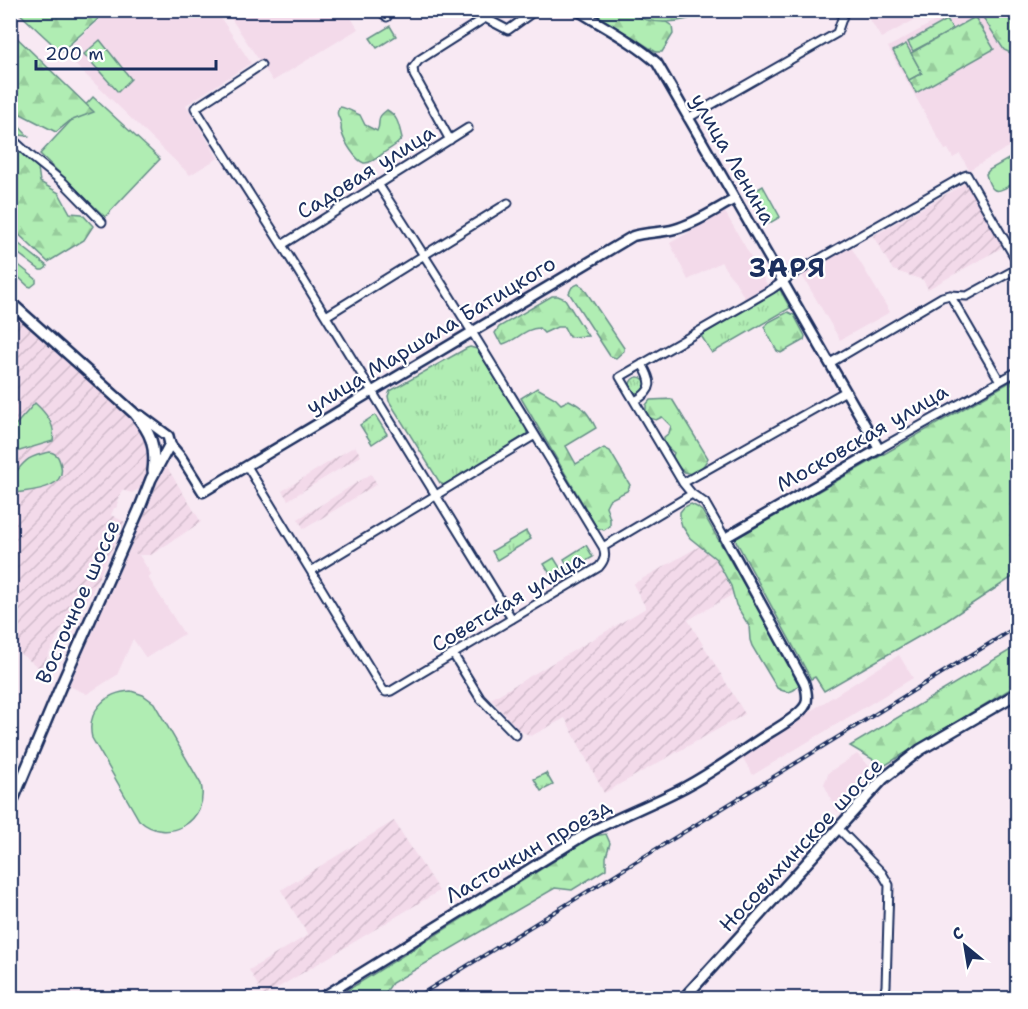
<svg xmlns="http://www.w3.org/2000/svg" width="1028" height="1009" font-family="'Shantell Sans',sans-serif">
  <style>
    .built { fill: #f3daea }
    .industrial { fill: url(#industrial-furrows) }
    .grass { fill: #b0edb3; stroke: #668e88; stroke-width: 1.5 }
    .forest { fill: url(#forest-firs); stroke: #668e88; stroke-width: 1.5 }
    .park { fill: url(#park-tufts); stroke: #668e88; stroke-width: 1.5 }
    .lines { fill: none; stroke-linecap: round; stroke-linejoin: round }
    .minor-casing { stroke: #1b2f5e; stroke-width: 11 }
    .tertiary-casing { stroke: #1b2f5e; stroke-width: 13 }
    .secondary-casing { stroke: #1b2f5e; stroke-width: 14 }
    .minor { stroke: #fff; stroke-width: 7 }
    .tertiary { stroke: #fff; stroke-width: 8 }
    .secondary { stroke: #fff; stroke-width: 9 }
    .rail-casing { stroke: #1b2f5e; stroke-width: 4 }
    .rail { stroke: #fff; stroke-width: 1.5; stroke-dasharray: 4.5; stroke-linecap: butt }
    .labels { text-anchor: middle; stroke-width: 4.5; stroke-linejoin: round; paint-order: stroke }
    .street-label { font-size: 21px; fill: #1b2f5e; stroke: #fff }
    .district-label { font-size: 27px; font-weight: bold; letter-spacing: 1.5px; fill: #1b2f5e; stroke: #fff }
  </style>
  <defs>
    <pattern id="industrial-furrows" width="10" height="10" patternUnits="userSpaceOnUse" patternTransform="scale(1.5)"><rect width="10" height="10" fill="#f3daea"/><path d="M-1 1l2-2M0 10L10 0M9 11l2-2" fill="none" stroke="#d0bbcb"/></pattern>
    <pattern id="forest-firs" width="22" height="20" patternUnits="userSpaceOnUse" patternTransform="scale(1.5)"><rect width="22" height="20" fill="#b0edb3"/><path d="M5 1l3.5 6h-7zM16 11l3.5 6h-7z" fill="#97cc9c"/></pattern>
    <pattern id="park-tufts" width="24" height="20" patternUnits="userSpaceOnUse" patternTransform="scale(1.5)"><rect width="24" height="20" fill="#b0edb3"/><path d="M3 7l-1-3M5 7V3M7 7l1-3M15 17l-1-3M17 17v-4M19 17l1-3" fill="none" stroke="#97cc9c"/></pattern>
  </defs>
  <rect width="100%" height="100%" fill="#f8e9f3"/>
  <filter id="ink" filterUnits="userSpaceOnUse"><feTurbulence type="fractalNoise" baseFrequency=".0167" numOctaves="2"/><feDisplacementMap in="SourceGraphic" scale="12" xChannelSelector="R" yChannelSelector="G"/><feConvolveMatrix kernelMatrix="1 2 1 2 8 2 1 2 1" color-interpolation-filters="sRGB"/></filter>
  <g filter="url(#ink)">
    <path class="built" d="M109 11H216L251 63 186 105 218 158 190 175 63 53Z
      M226 11H347L358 29 273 81Z
      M865 11H931L881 38Z
      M954 11H1017V142L969 170 960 154 953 158 948 149 945 150 888 47Z
      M725 212 768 286 745 299 735 281 728 273 721 262 688 280 670 243Z
      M851 247 890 312 840 340 802 275Z
      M128 551 139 555 151 574 148 577 184 634 146 658 133 639 117 675 87 694 69 686Z
      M899 655 913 678 753 775 741 755Z
      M857 754 876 773 837 812 824 784 829 772Z"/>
    <path class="industrial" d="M966 183 1003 247 928 289 923 280 893 270 873 236Z
      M11 310 132 418 143 431 149 471 143 487 132 493 122 490 117 501 119 502 116 508H114L111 515 125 522 91 594 88 598 86 597 71 629 63 626 41 669 11 647Z
      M355 446 361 456 288 500 282 491Z
      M165 464 201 522 151 555H139L128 551Z
      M371 474 377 484 304 529 298 519Z
      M707 542 737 592 688 620 745 714 604 793 565 718 531 736 519 730 491 699 646 608 633 584Z
      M394 821 439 891 264 996 249 970 308 935 281 890Z"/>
    <path class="grass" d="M947 20 953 30 913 51 908 42Z
      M100 40 131 79 118 92 84 54Z
      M906 44 922 73 909 80 893 51Z
      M93 97 160 159 105 217 40 154Z
      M1017 154V181C1001 191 992 199 986 174L989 170Z
      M35 403C46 413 56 425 53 441L13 453 11 452V430Z
      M50 452C58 454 59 458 61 466 66 489 32 490 16 493L11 478C26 460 26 457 50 452Z
      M586 545 593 557 570 570 564 559Z
      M131 691 143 695 154 703 201 784C210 821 167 846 139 820L92 738C86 712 105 692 131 691Z"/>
    <path class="forest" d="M17 11H107L61 52Z
      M590 11H628L638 17 666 22 672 26 673 34 662 52H656Z
      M979 11H1017V56L1004 50Z
      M975 17 994 49 916 93 909 80 922 73 911 53Z
      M10 32H11L94 112 70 121 56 132 11 109Z
      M340 107C347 108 353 112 360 115L365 125 377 131C382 122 374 119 387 110 398 116 399 126 402 138 398 145 392 147 385 152 380 156 371 164 364 163 356 161 344 141 342 133 340 127 342 130 341 124 340 116 334 115 340 107Z
      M11 118 28 136 11 134Z
      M10 141 38 168 40 182 59 193 70 213 82 214 93 226 84 240 48 262 11 227Z
      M10 237 47 266 46 268 43 270H40L11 248Z
      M10 258 36 279V283L31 287 28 286 11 270Z
      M578 284 583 287 624 348V351L616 358 610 356 569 293 572 287Z
      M552 296H558L565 299 588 336 569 337 564 327H557L544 333 539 328C525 328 516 341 503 344L498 339 495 333 499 327Z
      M788 312 794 315 805 336 804 340 781 353 777 351 764 327 769 322Z
      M1017 378V574L946 621 824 691 815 677 811 679 735 539Z
      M537 388 555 398 561 404 569 400C585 408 588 413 596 428L566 446 576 464 604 448 610 451 630 485 627 491 609 500 606 506 610 519V526L604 530 597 528 521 398Z
      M672 399 708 458C697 480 684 478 672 458L674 453 664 444V437L669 433 671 426 662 417 656 420 650 418 646 412V405L650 400Z
      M691 504 697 507 702 511 800 683C794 693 787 694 777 688L752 646 750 640 749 626 736 605 731 586 716 559 690 538 682 526 680 519V512L684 507Z
      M1017 646V685L884 766 850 746Z
      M606 834 610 843 606 857V869L572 890 555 888 392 983 382 998H335L594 836Z"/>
    <path class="park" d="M628 11H708C685 23 650 28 628 11Z
      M390 26 396 36 377 48 370 38Z
      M763 186 780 217 768 224 751 193Z
      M779 288 790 308 712 353 700 334Z
      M470 347 477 349 526 427 527 434 444 485 440 483 389 401 388 396 390 391 467 348Z
      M630 385a8 8 0 1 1 16 0a8 8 0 1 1-16 0Z
      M375 415 387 434 372 444 360 425Z
      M526 531 531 539 497 560 492 551Z
      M554 558 564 574 554 580 544 564Z
      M546 773 553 785 541 791 534 779Z"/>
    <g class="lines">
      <defs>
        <path id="minor" d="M379 10 387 17
          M261 65 195 108 282 245 512 619
          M688 118 837 33 845 10
          M10 137 32 157 64 183 102 222
          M450 140 414 75 413 68 419 60 485 18 508 30 536 10
          M282 245 468 128
          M950 295 1000 381
          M326 316 508 203
          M830 363 942 297 950 295 967 296 1018 268
          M635 401C654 390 653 382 642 364
          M879 449 1018 371
          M247 466 383 690 386 692 391 691 599 567C605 560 606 555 603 547 529 425 456 303 378 184
          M683 483 846 391
          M725 538 705 503 692 494 683 483 620 377 772 289 795 273 964 176 967 175 968 177 1018 263
          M603 547 692 494
          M311 571 535 435
          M453 654 480 698 516 735
          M838 828 882 873 889 885 886 986 883 998"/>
        <path id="tertiary" d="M170 444 181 457 203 492 633 236C647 232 661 233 675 229 697 223 716 209 735 199
          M321 998 586 834C618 817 653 804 685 787 713 772 739 753 766 735 776 729 801 715 806 704 808 698 806 688 804 682L725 538 879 449 657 63C634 42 604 27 577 10"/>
        <path id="secondary" d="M10 302 135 414C151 433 156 446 153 471
          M141 416 168 436
          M10 807 60 688 139 510 151 479 170 444 168 436
          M684 998 883 779 920 750 1018 693"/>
      </defs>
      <use href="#minor" class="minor-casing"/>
      <use href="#tertiary" class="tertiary-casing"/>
      <use href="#secondary" class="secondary-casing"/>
      <use href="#minor" class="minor"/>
      <use href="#tertiary" class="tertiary"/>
      <use href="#secondary" class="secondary"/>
      <defs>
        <path id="rail" d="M415 998 1018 626"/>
      </defs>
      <use href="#rail" class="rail-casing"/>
      <use href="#rail" class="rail"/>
    </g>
  </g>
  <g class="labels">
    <g class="street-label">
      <text transform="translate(733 159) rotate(60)" y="7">улица Ленина</text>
      <text transform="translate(366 172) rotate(-32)" y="7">Садовая улица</text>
      <text transform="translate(431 335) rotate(-31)" y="7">улица Маршала Батицкого</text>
      <text transform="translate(862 438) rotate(-30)" y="7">Московская улица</text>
      <text transform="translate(78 602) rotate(-66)" y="7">Восточное шоссе</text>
      <text transform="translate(508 602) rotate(-31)" y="7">Советская улица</text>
      <text transform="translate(801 845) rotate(-47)" y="7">Носовихинское шоссе</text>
      <text transform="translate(528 851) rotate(-30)" y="7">Ласточкин проезд</text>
    </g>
    <g class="district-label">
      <text x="788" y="277">ЗАРЯ</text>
    </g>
  </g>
  <rect width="1028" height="1009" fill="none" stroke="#fff" stroke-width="36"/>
  <rect x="18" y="18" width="992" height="973" fill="none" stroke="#1b2f5e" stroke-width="2" filter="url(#ink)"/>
  <g transform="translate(965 946) rotate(330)" stroke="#ffffff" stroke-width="4.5" paint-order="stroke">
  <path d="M0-4.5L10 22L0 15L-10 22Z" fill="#1b2f5e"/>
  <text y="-9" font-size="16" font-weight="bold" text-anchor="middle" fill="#1b2f5e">С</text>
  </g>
  <path d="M36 60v9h180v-9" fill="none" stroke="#1b2f5e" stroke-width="3"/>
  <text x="45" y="60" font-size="18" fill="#1b2f5e" stroke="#ffffff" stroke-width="4.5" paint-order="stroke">200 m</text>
</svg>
